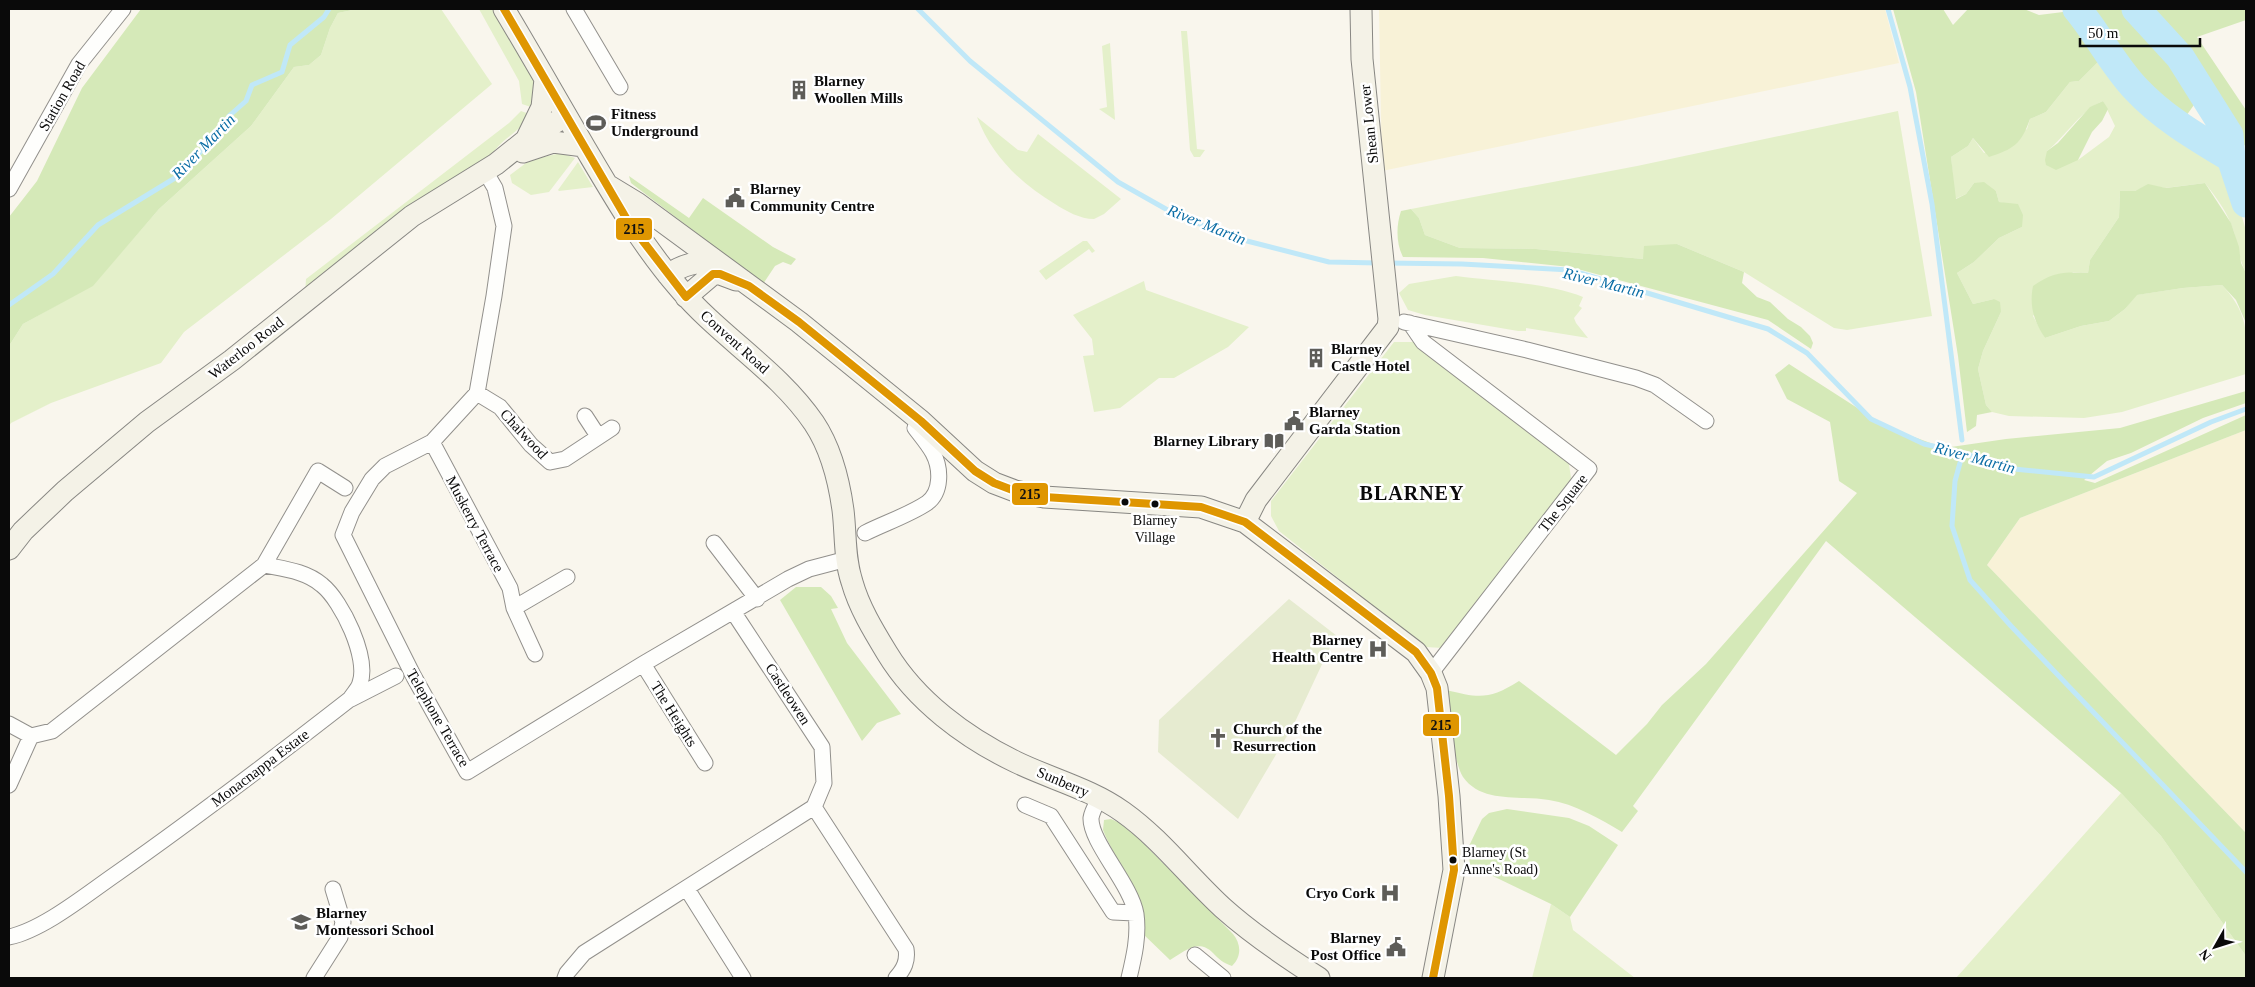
<svg xmlns="http://www.w3.org/2000/svg" width="2255" height="987" font-family="'Times New Roman',serif">
  <style>
    .farmland { fill: #f8f2d7 }
    .green { fill: #e4f0ca; fill-rule: evenodd }
    .forest { fill: #d5e9b8 }
    .cemetery { fill: #e6ebd0 }
    .lines { fill: none; stroke-linecap: round; stroke-linejoin: round }
    .stream { stroke: #c0e8f8; stroke-width: 5 }
    .river { stroke: #c0e8f8; stroke-width: 29 }
    .street-casing { stroke: #92908c; stroke-width: 17 }
    .secondary-casing { stroke: #888783; stroke-width: 23 }
    .street { stroke: #fefefc; stroke-width: 15 }
    .secondary { stroke: #f4f2e7; stroke-width: 21 }
    .bus-1-casing { stroke: #fff; stroke-width: 11 }
    .bus-1 { stroke: #df9601; stroke-width: 8 }
    .bus-dot { fill: #0a0a0a; stroke: #fff; stroke-width: 2 }
    .labels { text-anchor: middle; stroke-width: 5; stroke-linejoin: round; paint-order: stroke }
    .bus-label { font-size: 14px; fill: #0a0a0a; stroke: #fff }
    .poi-label { font-size: 15px; font-weight: bold; fill: #0a0a0a; stroke: #fff; text-anchor: start }
    .street-label { font-size: 15px; fill: #0a0a0a; stroke: #fff }
    .water-label { font-size: 16px; font-style: italic; fill: #0b6da5; stroke: #fff }
    .district-label { font-size: 20px; font-weight: bold; letter-spacing: 1px; fill: #0a0a0a; stroke: #fff }
    .line-badge { stroke: #fff; stroke-width: 2 }
    .pale-badge-label { font-size: 14px; text-anchor: middle; font-weight: bold; fill: #111 }
  </style>
  <rect width="100%" height="100%" fill="#f9f6ed"/>
  <path class="farmland" d="M1379 9H1885L1899 63 1382 171Z
    M2246 430V833L1987 565 2020 518Z"/>
  <path class="green" d="M357 9H441L492 84 331 219 184 332 161 363 51 403 11 423 9 426V346L23 324 93 285 159 209 251 126 294 67 309 65 321 55 330 28 338 13Z
    M479 9H492L533 79 536 88 534 108 522 104 519 81Z
    M1181 31H1187L1197 149 1205 150 1200 157H1194L1190 150Z
    M1110 43 1115 120 1099 109 1107 107 1102 46Z
    M2102 58 2133 92 2175 131 2225 162 2228 167 2227 176 2233 184 2246 231V273C2238 258 2238 240 2231 224 2225 209 2215 196 2205 183L2165 188 2148 185 2135 191H2120L2119 217 2090 260 2088 273 2073 272 2033 316 2045 338 2081 326 2109 321 2125 309 2136 295 2183 288 2222 285C2251 317 2246 334 2246 374L2122 412 2084 418 2009 416 1992 412 1986 405 1978 369 1983 351 2001 312 1994 299 1973 304 1957 273 1974 262 1999 238 2022 227 2012 205 1999 202 1996 191 1974 183 1966 194 1955 199 1951 157 1968 146 1973 138 1984 153 2027 129 2030 119 2046 112 2070 82 2079 81ZM2103 101 2115 126 2109 137 2078 160 2047 151C2067 135 2080 111 2103 101Z
    M521 111 532 115C519 132 501 139 490 157L305 294 306 279 509 123Z
    M1898 111 1932 316 1847 330 1834 328 1744 272 1677 244 1643 259 1536 249 1460 248 1425 235 1419 218 1411 209 1637 166Z
    M977 117 1018 150 1027 152 1038 134 1121 199 1104 214 1094 219C1080 219 1066 211 1055 204 1020 183 992 156 977 117Z
    M561 153 575 158 549 192 531 195 512 183 510 175 530 160Z
    M578 162 593 187 559 191 558 190Z
    M1083 241H1087L1095 251 1092 253 1089 249 1046 280 1039 271Z
    M1456 276C1494 281 1549 283 1583 297L1579 306 1582 308 1574 318 1576 323 1588 338 1526 328V331H1518L1425 315 1408 310 1399 293 1409 284Z
    M1144 281 1146 290 1249 327 1228 347 1174 378H1159L1120 408 1094 412 1083 356 1094 355 1092 339 1073 315Z
    M1394 342H1416L1568 458 1572 484 1443 648 1425 647 1279 531 1271 516V501Z
    M2121 793 2161 836 2246 956V978H1956Z
    M1551 904 1570 917 1573 930 1635 978H1532Z"/>
  <path class="forest" d="M141 9H357L338 13 330 28 321 55 309 65 294 67 251 126 159 209 93 286 23 324 9 346V217L37 181 82 88Z
    M1893 9H1943L1953 25 1968 9H2024L2039 15 2071 11 2089 35 2102 58 2079 81 2070 82 2046 112 2030 119C2021 145 2013 149 1989 157L1973 138 1968 146 1951 157 1956 199 1966 194 1974 183 1984 182 1996 191 1999 202 2018 204 2023 215 2022 227 1999 238 1974 262 1957 273 1973 304 1994 299 2000 302 2001 312 1983 351 1978 369 1986 405 1992 412 1977 415 1976 426 1967 432 1958 356 1916 92Z
    M2084 9H2246V20L2197 37 2246 110V147L2233 132 2162 25 2155 36 2191 86 2196 102 2184 119 2157 97 2112 50Z
    M2103 101 2108 109 2102 121 2092 132 2078 160 2056 170 2046 165 2045 160 2047 151 2058 143 2090 107Z
    M629 176 689 218 703 198 773 247 796 259 791 265 783 262 775 266 763 284 631 183Z
    M2205 183 2231 223 2239 247 2241 263 2246 273V323L2236 300 2222 285 2183 288 2137 295 2125 309 2109 321 2081 326 2045 338C2034 321 2029 306 2033 286 2053 272 2064 272 2088 273L2090 260 2119 217 2120 191H2135L2148 184 2166 188Z
    M1411 209 1419 218 1425 235 1460 248 1536 249 1643 259 1644 246 1677 244 1744 272 1742 283 1757 297 1770 302 1788 319 1801 327 1810 336 1813 343 1811 349 1768 320 1570 267 1483 258 1403 257C1396 243 1396 226 1401 211Z
    M1789 364 1887 427 1944 448 2006 439 2120 428 2246 391V403L2203 418 2131 453 2107 461 2084 480 2095 483 2246 415V430L2020 518 1987 565 2246 833V956L2161 836 2121 793 1826 541 1633 806 1638 811 1622 832C1600 819 1575 804 1549 800 1521 795 1482 804 1463 777 1453 762 1449 710 1446 690 1479 698 1489 700 1519 681L1616 755 1647 724 1662 705 1706 664 1857 493 1839 481 1830 422 1787 399 1775 375Z
    M796 587H821L831 596 838 608 831 609 847 643 901 714 877 723 862 741 780 600Z
    M1507 809 1569 818 1589 826 1618 845 1570 917 1551 904 1470 865 1468 848 1482 819 1489 813Z
    M1111 819 1120 823 1141 841 1233 934C1241 944 1242 956 1232 966 1223 963 1219 959 1213 953 1198 938 1184 952 1170 960L1141 932C1145 885 1118 869 1103 830L1104 820Z"/>
  <path class="cemetery" d="M1289 599 1337 636 1332 643 1294 724 1238 819 1158 752 1159 720Z"/>
  <g class="lines">
    <path class="stream" d="M918 9 970 61 1118 182 1180 217 1247 241 1329 262 1378 263
      M1888 9 1910 87 1932 204 1962 440
      M1387 263 1462 264 1570 270 1768 329 1807 353 1871 419 1924 444 1960 452 2014 469 2094 477 2211 422 2246 409
      M9 305 53 274 98 225 175 178 219 133 229 116 246 101 252 85 282 72 290 45 324 17 329 9
      M1960 463 1955 481 1952 526 1970 580 2011 626 2246 872"/>
    <path class="river" d="M2077 9C2098 34 2113 65 2136 89 2163 118 2198 138 2231 158L2246 203
      M2136 9 2180 57 2229 135 2231 158"/>
    <defs>
      <path id="street" d="M574 9 620 87
        M485 171 495 188 504 226 494 296 477 393 432 442 385 466 372 479 352 512 343 535 414 677 467 772 643 664 788 579 809 569 847 559
        M9 189 79 64 123 9
        M1404 322 1527 350 1636 378 1655 385 1706 421
        M1410 323 1423 342 1589 469 1431 673
        M477 393 500 407 531 445 550 462 565 459 612 428
        M585 416 598 436
        M432 442 510 588 514 608 535 654
        M865 533C885 523 909 515 927 503 942 492 941 468 933 453 928 444 921 436 915 428L921 421
        M714 543 757 599
        M264 565 318 471 345 488
        M514 608 567 577
        M643 664 705 763
        M351 699 396 676
        M9 724 31 736 9 785
        M1100 797C1097 803 1092 811 1091 818 1090 842 1131 884 1136 914 1139 936 1134 957 1129 978
        M1025 805 1051 816 1113 912 1135 913
        M814 807 906 949C908 961 904 969 896 978
        M687 889 743 978
        M9 937C43 930 87 894 116 874 196 818 273 759 350 699 353 694 359 688 360 683 369 658 342 601 322 585 306 571 284 569 264 565L52 731 31 736
        M1195 955 1223 978
        M314 978 340 937 343 922 333 889
        M565 978 567 973 584 953 814 807 824 783 822 747 734 613"/>
      <path id="secondary" d="M504 9C531 54 557 100 584 146 613 195 641 244 679 288 720 337 778 370 814 423 830 447 839 481 843 510 846 534 844 558 852 582 859 607 873 630 887 653 916 701 966 738 1016 762 1051 779 1091 789 1123 812 1161 839 1189 877 1223 908 1252 934 1286 957 1319 978
        M526 140 542 107 545 79
        M523 152 553 142 584 146
        M609 186 637 203 799 322 921 421 975 471 994 483 1015 491 1044 497 1201 507 1245 522 1416 652 1431 673 1437 688 1449 796 1454 870 1433 978
        M668 275C683 264 697 262 715 261
        M686 297 713 274H720L736 280
        M1245 522 1256 500 1388 327 1389 319 1362 59 1361 9
        M9 549 23 531 65 491 147 422 232 360 412 216 496 164 526 140 566 116"/>
    </defs>
    <use href="#street" class="street-casing"/>
    <use href="#secondary" class="secondary-casing"/>
    <use href="#street" class="street"/>
    <use href="#secondary" class="secondary"/>
    <defs>
      <path id="bus-1" d="M504 9 629 223 686 297 713 274H720L749 286 799 322 921 421 975 471 994 483 1015 491 1044 497 1201 507 1245 522 1416 652 1431 673 1437 688 1449 796 1454 870 1433 978"/>
    </defs>
    <use href="#bus-1" class="bus-1-casing"/>
    <use href="#bus-1" class="bus-1"/>
  </g>
  <defs>
    <symbol id="building-bare" viewBox="-9 -9 18 18"><path d="M-4-6H4V6H1V3H-1V6H-4ZM-2.5-4.3h1.7v1.8h-1.7ZM.8-4.3h1.7v1.8H.8ZM-2.5-1h1.7V.8h-1.7ZM.8-1h1.7V.8H.8Z" fill="#5e5d59" stroke="#fff" stroke-width="2.5" paint-order="stroke"/></symbol>
    <symbol id="stadium-bare" viewBox="-9 -9 18 18"><path d="M0-5a6.5 5 0 1 0 0 10a6.5 5 0 1 0 0-10ZM-3.5-1.8h7v3.6h-7Z" fill="#5e5d59" stroke="#fff" stroke-width="2.5" paint-order="stroke"/></symbol>
    <symbol id="civic-bare" viewBox="-9 -9 18 18"><path d="M-.6-6.5H3V-4.5H.6V-3L4-1V1h2V6H-6V1h2V-1L-.6-3ZM-1.2 2.5V6h2.4V2.5Z" fill="#5e5d59" stroke="#fff" stroke-width="2.5" paint-order="stroke"/></symbol>
    <symbol id="library-bare" viewBox="-9 -9 18 18"><path d="M-6-4Q-3-5.5-.7-3.5V5Q-3 3-6 4ZM6-4Q3-5.5 .7-3.5V5Q3 3 6 4Z" fill="#5e5d59" stroke="#fff" stroke-width="2.5" paint-order="stroke"/></symbol>
    <symbol id="hospital-bare" viewBox="-9 -9 18 18"><path d="M-5-5h3v3.5h4V-5h3V5h-3V1.5h-4V5h-3Z" fill="#5e5d59" stroke="#fff" stroke-width="2.5" paint-order="stroke"/></symbol>
    <symbol id="church-bare" viewBox="-9 -9 18 18"><path d="M-1.2-6h2.4v3.5h3.3v2.4h-3.3V6h-2.4V-.1h-3.3v-2.4h3.3Z" fill="#5e5d59" stroke="#fff" stroke-width="2.5" paint-order="stroke"/></symbol>
    <symbol id="school-bare" viewBox="-9 -9 18 18"><path d="M0-5L7-2L0 1L-7-2ZM-4 1L0 2.5L4 1V4Q0 6-4 4Z" fill="#5e5d59" stroke="#fff" stroke-width="2.5" paint-order="stroke"/></symbol>
  </defs>
  <g fill-rule="evenodd">
    <use href="#building-bare" x="785" y="76" width="28" height="28"/>
    <use href="#stadium-bare" x="582" y="109" width="28" height="28"/>
    <use href="#civic-bare" x="721" y="184" width="28" height="28"/>
    <use href="#building-bare" x="1302" y="344" width="28" height="28"/>
    <use href="#civic-bare" x="1280" y="407" width="28" height="28"/>
    <use href="#library-bare" x="1260" y="427" width="28" height="28"/>
    <use href="#hospital-bare" x="1364" y="635" width="28" height="28"/>
    <use href="#church-bare" x="1204" y="724" width="28" height="28"/>
    <use href="#hospital-bare" x="1376" y="879" width="28" height="28"/>
    <use href="#school-bare" x="287" y="908" width="28" height="28"/>
    <use href="#civic-bare" x="1382" y="933" width="28" height="28"/>
  </g>
  <g class="bus-dot">
    <circle cx="1125" cy="502" r="4.5"/>
    <circle cx="1155" cy="504" r="4.5"/>
    <circle cx="1453" cy="860" r="4.5"/>
  </g>
  <g class="labels">
    <g class="bus-label">
      <text x="1155" y="525">Blarney<tspan x="1155" dy="17">Village</tspan></text>
      <text x="1462" y="857" text-anchor="start">Blarney (St<tspan x="1462" dy="17">Anne's Road)</tspan></text>
    </g>
    <g class="poi-label">
      <text x="814" y="86">Blarney<tspan x="814" dy="17">Woollen Mills</tspan></text>
      <text x="611" y="119">Fitness<tspan x="611" dy="17">Underground</tspan></text>
      <text x="750" y="194">Blarney<tspan x="750" dy="17">Community Centre</tspan></text>
      <text x="1331" y="354">Blarney<tspan x="1331" dy="17">Castle Hotel</tspan></text>
      <text x="1309" y="417">Blarney<tspan x="1309" dy="17">Garda Station</tspan></text>
      <text x="1259" y="446" text-anchor="end">Blarney Library</text>
      <text x="1363" y="645" text-anchor="end">Blarney<tspan x="1363" dy="17">Health Centre</tspan></text>
      <text x="1233" y="734">Church of the<tspan x="1233" dy="17">Resurrection</tspan></text>
      <text x="1375" y="898" text-anchor="end">Cryo Cork</text>
      <text x="316" y="918">Blarney<tspan x="316" dy="17">Montessori School</tspan></text>
      <text x="1381" y="943" text-anchor="end">Blarney<tspan x="1381" dy="17">Post Office</tspan></text>
    </g>
    <g class="street-label">
      <text transform="translate(62 96) rotate(-60)" y="5">Station Road</text>
      <text transform="translate(1369 124) rotate(-96)" y="5">Shean Lower</text>
      <text transform="translate(735 342) rotate(42)" y="5">Convent Road</text>
      <text transform="translate(246 348) rotate(-38)" y="5">Waterloo Road</text>
      <text transform="translate(524 434) rotate(47)" y="5">Chalwood</text>
      <text transform="translate(1563 503) rotate(-52)" y="5">The Square</text>
      <text transform="translate(475 524) rotate(62)" y="5">Muskerry Terrace</text>
      <text transform="translate(788 694) rotate(57)" y="5">Castleowen</text>
      <text transform="translate(674 714) rotate(58)" y="5">The Heights</text>
      <text transform="translate(438 718) rotate(60)" y="5">Telephone Terrace</text>
      <text transform="translate(260 768) rotate(-37)" y="5">Monacnappa Estate</text>
      <text transform="translate(1063 782) rotate(23)" y="5">Sunberry</text>
    </g>
    <g class="water-label">
      <text transform="translate(203 146) rotate(-46)" y="6">River Martin</text>
      <text transform="translate(1207 224) rotate(22)" y="6">River Martin</text>
      <text transform="translate(1604 282) rotate(14)" y="6">River Martin</text>
      <text transform="translate(1975 457) rotate(15)" y="6">River Martin</text>
    </g>
    <g class="district-label">
      <text x="1412" y="500">BLARNEY</text>
    </g>
  </g>
  <g class="line-badge">
    <rect x="615" y="217" width="38" height="24" rx="5" fill="#df9601"/>
    <rect x="1011" y="482" width="38" height="24" rx="5" fill="#df9601"/>
    <rect x="1422" y="713" width="38" height="24" rx="5" fill="#df9601"/>
  </g>
  <g class="pale-badge-label">
    <text x="634" y="234">215</text>
    <text x="1030" y="499">215</text>
    <text x="1441" y="730">215</text>
  </g>
  <rect width="2255" height="987" fill="none" stroke="#0a0a0a" stroke-width="20"/>
  <g transform="translate(2215 947) rotate(231)" stroke="#ffffff" stroke-width="4" paint-order="stroke">
  <path d="M0-4L9 19L0 12L-9 19Z" fill="#0a0a0a"/>
  <text y="-8" font-size="14" font-weight="bold" text-anchor="middle" fill="#0a0a0a">N</text>
  </g>
  <path d="M2080 38v8h120v-8" fill="none" stroke="#0a0a0a" stroke-width="2.5"/>
  <text x="2088" y="38" font-size="15" fill="#0a0a0a" stroke="#ffffff" stroke-width="4" paint-order="stroke">50 m</text>
</svg>
